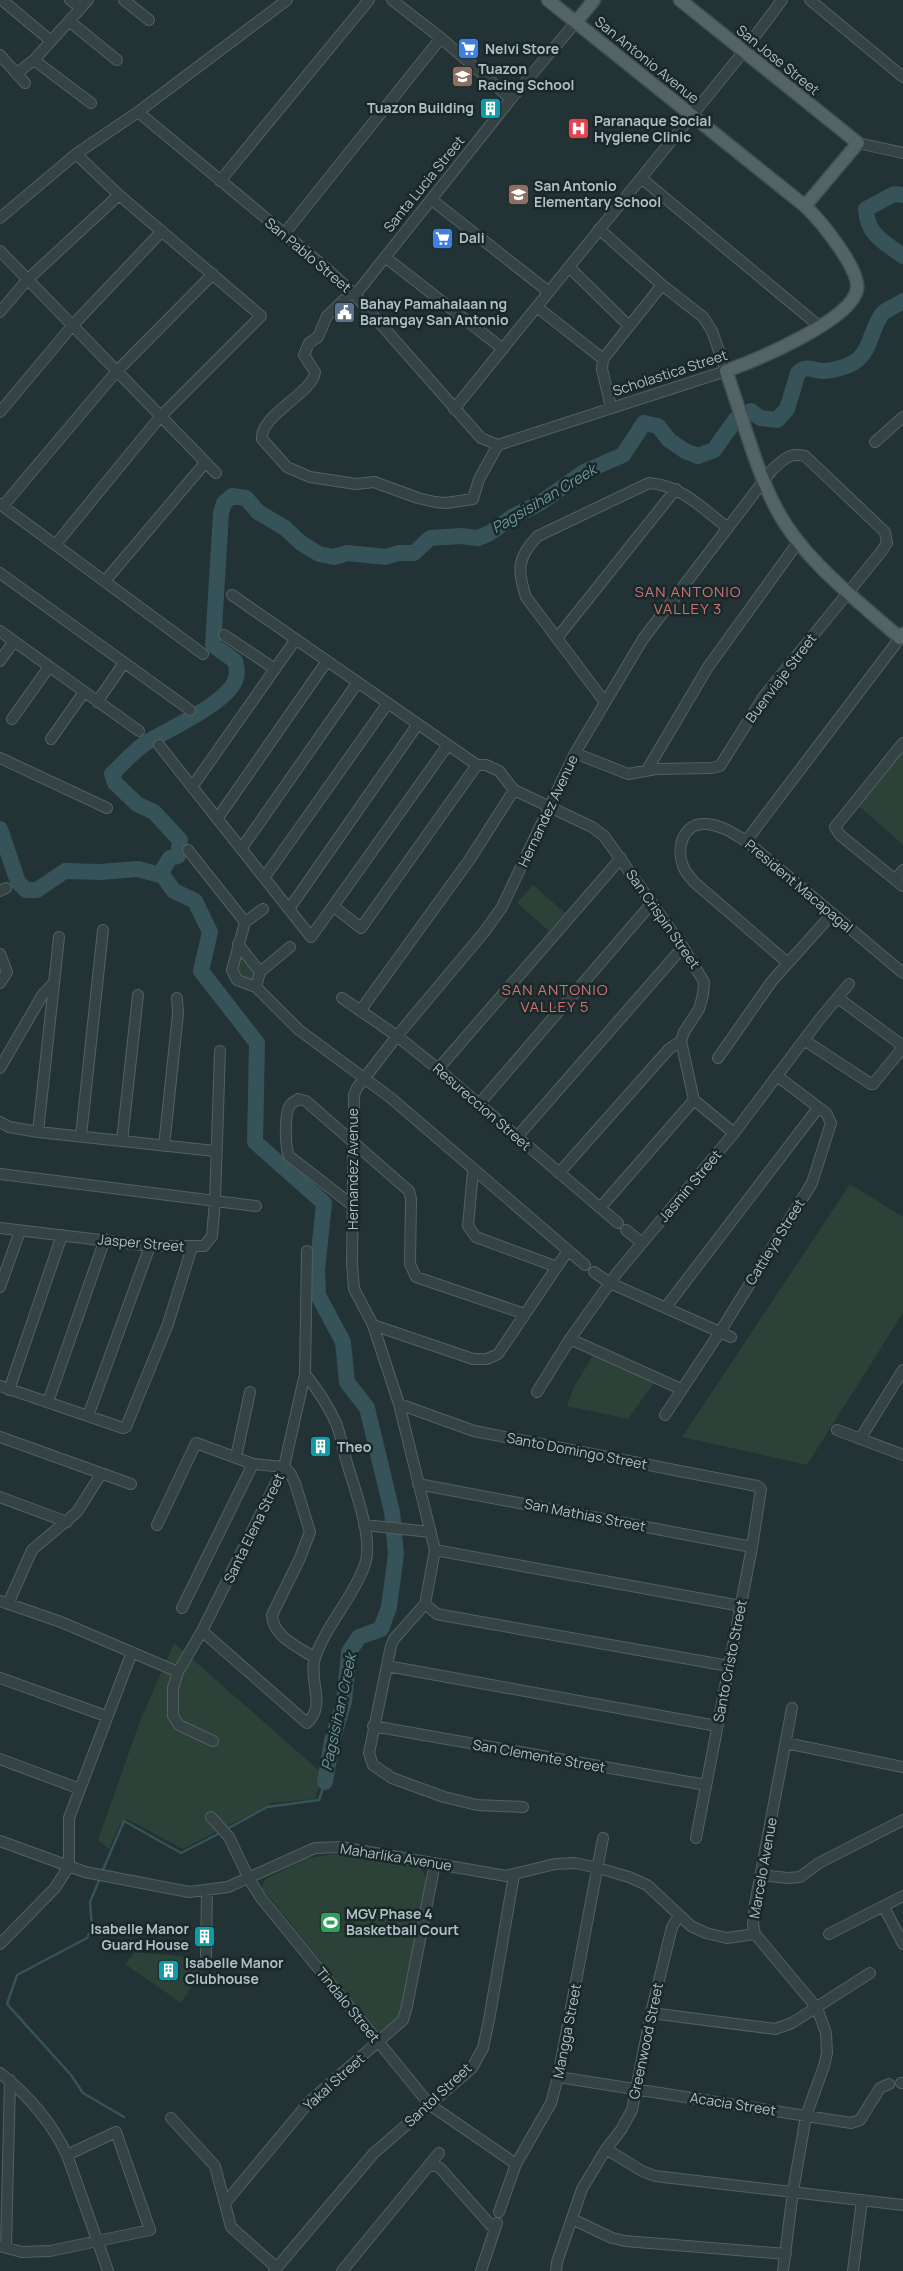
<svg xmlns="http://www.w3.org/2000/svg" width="903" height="2271" font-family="Manrope,sans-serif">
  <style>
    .green { fill: #2c4137 }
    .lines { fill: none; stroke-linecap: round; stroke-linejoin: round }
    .stream { stroke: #355358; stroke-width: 2.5 }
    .river { stroke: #355358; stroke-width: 16 }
    .minor-casing { stroke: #526163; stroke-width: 12 }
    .major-casing { stroke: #414f52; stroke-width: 15 }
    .minor { stroke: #354345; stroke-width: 10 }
    .major { stroke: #536366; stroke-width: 12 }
    .labels { text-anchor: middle; stroke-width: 5; stroke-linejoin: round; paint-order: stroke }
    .poi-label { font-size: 14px; font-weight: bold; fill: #afbfc2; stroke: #1a282a; text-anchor: start }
    .street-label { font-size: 14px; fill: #afbfc2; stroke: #1a282a }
    .water-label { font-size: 15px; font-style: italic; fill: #6b979e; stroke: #1a282a }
    .neighbourhood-label { font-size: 15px; letter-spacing: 1px; fill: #ce7474; stroke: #1a282a }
  </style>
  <rect width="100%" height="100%" fill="#223235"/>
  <path class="green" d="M903 750V845L859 806Z
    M533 885 565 913 549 931 517 903Z
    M239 952 255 971 254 979 247 983C234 974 236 966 239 952Z
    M850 1184 903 1217V1313L807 1465 682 1437Z
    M593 1355 654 1383 628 1419 567 1406 573 1389Z
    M174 1643 323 1774 315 1799 272 1803 183 1849 127 1819 120 1824 109 1849 98 1840 140 1721Z
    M332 1854 420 1867 426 1878 403 2006 398 2018 380 2034 262 1888 264 1880 305 1859Z
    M135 1952 209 1959 181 2003 125 1964Z"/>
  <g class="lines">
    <path class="stream" d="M227 1829 267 1807 319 1800 325 1782
      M102 1872 124 1821 181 1853 222 1832
      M100 1878 90 1902 92 1928 87 1938 17 1975 7 2004 71 2075 83 2093 124 2117"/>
    <path class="river" d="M903 195 894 194 866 209C867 235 884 242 903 256
      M0 829 18 882 26 890H37L65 871 100 872 138 869 163 876
      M325 1782 332 1741 344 1702 349 1652 359 1637 381 1629 389 1607 396 1554 392 1512 367 1408 347 1382 343 1342 318 1295 317 1270 324 1203 255 1142 257 1043 201 971 210 932 195 901 174 891 163 876V869L170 858 178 856 180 840 154 812 137 804 115 783 112 774C124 763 135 749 149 741 171 728 222 705 234 683 238 676 237 668 235 661L213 645 221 513 224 503 232 496 246 498 258 512 285 528 301 543 319 554 334 557 347 553 386 557 398 553H414L430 538 461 536 478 538 490 533 512 517 540 503 584 472 623 455 644 423 658 426 669 440 685 451 698 456 714 450 736 419 751 411 760 418 777 420 787 409 798 373C806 364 814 371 823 371 831 371 846 367 853 363 872 352 870 328 883 313 888 308 897 306 903 301"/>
    <defs>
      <path id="minor" d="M2 0 51 41
        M70 0 81 8
        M124 0 149 20
        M392 0 441 38 511 99
        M810 0 903 77
        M69 21 117 60
        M0 55 25 83
        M34 60 91 103
        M17 73 34 60 88 0
        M138 112 326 268 355 295 481 438 498 445 726 371 712 331 703 317 662 285 599 229
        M858 143 903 153
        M641 178 819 326
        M220 181 369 0
        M432 200 549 292
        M0 218 76 154 138 112 287 0
        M284 234 441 38
        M0 251 216 473
        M385 257 503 349
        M569 267 629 326
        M352 292 327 316 318 337 309 343 304 355 315 372C314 392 259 416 262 439L287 467 310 477 356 484 374 482 418 498 435 502 446 503 473 499 479 479 498 445
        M355 295 511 99 576 22
        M537 307 603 359 602 369 611 407
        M0 312 27 280 119 195
        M603 359 662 285
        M454 409 744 51 782 0
        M0 412 72 326 162 231
        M875 442 903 417
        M0 504 203 654
        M3 506 116 372 213 274
        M56 544 160 417 261 316 119 195 76 154
        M0 573 190 710
        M105 581 205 463
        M232 595 477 765
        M0 631 139 731
        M224 635 275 669
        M557 638 676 489
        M0 661 14 641
        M604 701 526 597C517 570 517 557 538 536L649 483C681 485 703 509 728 528
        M97 702 124 663
        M12 719 49 667
        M51 739 84 692
        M903 743 835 827 840 835 903 886
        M159 745 311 937 448 745
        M0 758 107 808
        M477 765H486L499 771 514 790 592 827 604 836 683 947 704 982 703 995 699 1009 684 1032 681 1041 694 1100 734 1133
        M647 770 708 667 799 541
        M192 787 296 639
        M217 819 327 661
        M746 841 900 638
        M241 849 358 682
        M188 850 245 922 232 970 237 980 256 987 299 1030 391 1098 585 1265
        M264 878 388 703
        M895 880 903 870
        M0 891 6 888
        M334 907 361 928 477 765
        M289 909 418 724
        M245 922 263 909
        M238 944 260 972
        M0 954 7 972 0 983
        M788 963 694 882C690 877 685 872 683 866 676 848 683 822 706 824 721 825 733 833 746 841L903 973
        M256 987 260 972 290 947
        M342 998 397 1036 438 1069 618 1223
        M360 1011 470 859 514 790
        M804 1040 871 1084H873L901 1050 899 1043 838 998
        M718 1058 772 981 832 914
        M0 1068 43 994 54 983
        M438 1069 621 858
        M479 1104 652 903
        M0 1122 9 1127 38 1132 215 1151
        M38 1132 59 937
        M81 1136 103 930
        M517 1137 683 947
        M122 1141 138 995
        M164 1146 178 1014 177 998
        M473 1171 468 1226 476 1237 557 1267
        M559 1173 669 1049 681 1041
        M0 1174 256 1206
        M352 1205 289 1156C285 1147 284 1111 291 1104 293 1102 296 1101 298 1099L306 1101 409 1191 411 1199 410 1264 416 1277 525 1314
        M600 1208 694 1100
        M0 1228 150 1246H204L212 1236 215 1201 220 1051
        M626 1230 642 1243
        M594 1272 610 1283 731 1337
        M0 1287 20 1231
        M666 1307 818 1108
        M373 1325 473 1359H487L498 1354 567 1252
        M570 1339 681 1389
        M0 1386 123 1428 126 1427 168 1324 192 1247
        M9 1390 62 1235
        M537 1392 570 1339 617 1273 734 1133 819 1020 849 984
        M48 1402 105 1239
        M399 1404 474 1431 757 1486 761 1489 752 1547 696 1838
        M665 1415 720 1332 812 1183 831 1123 826 1113 777 1076
        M88 1416 150 1246
        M837 1430 903 1455
        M0 1437 131 1484
        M860 1439 903 1370
        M236 1457 250 1392
        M418 1484 752 1547
        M0 1497 67 1522
        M157 1525 196 1443 253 1464 284 1467 290 1473 295 1483 310 1532 300 1558 272 1615C273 1637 299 1647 315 1658
        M364 1525 431 1532
        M435 1550 741 1606
        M0 1601 61 1622 178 1672
        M8 1604 32 1550 77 1512 101 1474
        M425 1604 437 1614 447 1616 729 1666
        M182 1608 253 1464
        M202 1631 307 1723C327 1705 308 1681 315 1658 326 1625 352 1599 364 1567 375 1541 355 1491 347 1463 343 1450 341 1435 336 1423 328 1405 317 1389 305 1374
        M387 1666 717 1726
        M0 1678 106 1716
        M373 1726 706 1785
        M213 1741 179 1725 173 1716V1688L178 1672 202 1631 284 1467 305 1374 307 1251
        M786 1743 903 1767
        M0 1759 80 1789
        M523 1807 477 1805 444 1797 392 1778 373 1765 369 1753 391 1646 394 1639 425 1604 435 1550 399 1404 373 1325 354 1289 352 1264 354 1095 357 1088 397 1036 485 931 502 907 575 753 643 639 772 470C783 460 789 452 805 456L885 532 887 543 881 552 764 696 720 766 711 768 656 769 628 774 575 753
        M211 1817 229 1837 249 1879 261 1898 430 2105 516 2164
        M0 1841 85 1872 189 1892 228 1887 315 1848 341 1847 506 1876 555 1864 575 1863 598 1868 629 1877 647 1885 691 1926 706 1933 727 1938 755 1934
        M760 1875 788 1878 800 1877 819 1863 903 1820
        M884 1907 903 1944
        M829 1934 903 1896
        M0 1944 55 1888 69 1866V1818L132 1652
        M206 1956 207 1891
        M651 2013 775 2029 792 2023 870 1973
        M0 2073C28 2095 52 2123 67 2155L108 2271
        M558 2077 851 2123 860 2120 880 2088 889 2084
        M901 2083H903
        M171 2118 215 2166 231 2227 277 2268
        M606 2149 642 2171 655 2176 903 2205
        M430 2164 440 2168 495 2230
        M225 2203 310 2101 403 2020 407 2006 435 1863
        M499 2212 516 2164 551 2103 558 2077 603 1838
        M572 2219 612 2238 625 2241 786 2254
        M0 2246 22 2252 50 2251 150 2230 116 2132 67 2155
        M6 2247 10 2080
        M274 2271 374 2153 472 2068 483 2048 489 2020 514 1875
        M342 2271 439 2153
        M481 2271 497 2223
        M556 2271 557 2262 582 2189 606 2149 621 2130 632 2110 651 2013 672 1927 679 1916
        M783 2271 793 2191 806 2116 824 2066 827 2053 826 2033 817 2008 755 1934 753 1924 755 1904 792 1708
        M853 2271 862 2200"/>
      <path id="major" d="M548 0 805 206C820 220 860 269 857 289 853 320 754 361 726 371 742 415 755 468 776 508 802 559 858 601 900 638L903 634
        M680 0 858 143 805 206
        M576 22 594 0"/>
    </defs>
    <use href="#minor" class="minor-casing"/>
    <use href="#major" class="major-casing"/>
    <use href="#minor" class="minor"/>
    <use href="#major" class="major"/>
  </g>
  <defs>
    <symbol id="supermarket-square" viewBox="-11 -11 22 22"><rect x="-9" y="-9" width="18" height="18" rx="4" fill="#3f7fe0" stroke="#1a282a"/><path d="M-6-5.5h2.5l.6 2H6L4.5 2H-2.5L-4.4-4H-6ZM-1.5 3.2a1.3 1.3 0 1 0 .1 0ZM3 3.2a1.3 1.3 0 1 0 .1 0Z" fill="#fff"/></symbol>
    <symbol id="school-square" viewBox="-11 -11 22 22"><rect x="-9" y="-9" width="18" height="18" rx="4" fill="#8d6e63" stroke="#1a282a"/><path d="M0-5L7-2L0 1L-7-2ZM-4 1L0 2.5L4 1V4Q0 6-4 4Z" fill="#fff"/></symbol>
    <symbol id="building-square" viewBox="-11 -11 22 22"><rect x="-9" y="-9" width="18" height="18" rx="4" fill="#0f9aa8" stroke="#1a282a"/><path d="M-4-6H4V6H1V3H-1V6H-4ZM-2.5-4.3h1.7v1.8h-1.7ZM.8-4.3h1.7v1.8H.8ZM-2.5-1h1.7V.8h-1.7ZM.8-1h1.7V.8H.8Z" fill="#fff"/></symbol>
    <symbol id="hospital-square" viewBox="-11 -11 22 22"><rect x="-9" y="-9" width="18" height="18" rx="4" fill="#e0444e" stroke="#1a282a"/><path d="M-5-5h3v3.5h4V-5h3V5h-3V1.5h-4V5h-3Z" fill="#fff"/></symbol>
    <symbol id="civic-square" viewBox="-11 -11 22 22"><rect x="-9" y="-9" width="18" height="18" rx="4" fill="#5c6f8a" stroke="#1a282a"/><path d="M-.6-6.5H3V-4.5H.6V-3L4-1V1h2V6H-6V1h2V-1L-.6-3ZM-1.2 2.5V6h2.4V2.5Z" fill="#fff"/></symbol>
    <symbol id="stadium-square" viewBox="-11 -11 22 22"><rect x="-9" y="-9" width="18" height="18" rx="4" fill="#2e9e5b" stroke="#1a282a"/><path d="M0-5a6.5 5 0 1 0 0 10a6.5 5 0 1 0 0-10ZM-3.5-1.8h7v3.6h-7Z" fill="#fff"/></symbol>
  </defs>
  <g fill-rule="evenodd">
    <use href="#supermarket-square" x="456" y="36" width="25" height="25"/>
    <use href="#school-square" x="450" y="64" width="25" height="25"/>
    <use href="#building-square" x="478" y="96" width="25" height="25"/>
    <use href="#hospital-square" x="566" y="116" width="25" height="25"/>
    <use href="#school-square" x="506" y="182" width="25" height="25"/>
    <use href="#supermarket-square" x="430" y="226" width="25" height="25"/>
    <use href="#civic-square" x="332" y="300" width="25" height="25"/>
    <use href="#building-square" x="308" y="1434" width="25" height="25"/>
    <use href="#stadium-square" x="318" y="1910" width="25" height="25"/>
    <use href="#building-square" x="192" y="1924" width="25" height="25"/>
    <use href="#building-square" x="156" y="1958" width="25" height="25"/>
  </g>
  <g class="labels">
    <g class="poi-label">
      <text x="485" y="54">Nelvi Store</text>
      <text x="478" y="74">Tuazon<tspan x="478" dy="16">Racing School</tspan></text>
      <text x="474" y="113" text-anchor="end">Tuazon Building</text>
      <text x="594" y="126">Paranaque Social<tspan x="594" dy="16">Hygiene Clinic</tspan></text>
      <text x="534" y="191">San Antonio<tspan x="534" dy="16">Elementary School</tspan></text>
      <text x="459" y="243">Dali</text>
      <text x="360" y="309">Bahay Pamahalaan ng<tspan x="360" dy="16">Barangay San Antonio</tspan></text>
      <text x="337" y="1452">Theo</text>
      <text x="346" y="1919">MGV Phase 4<tspan x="346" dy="16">Basketball Court</tspan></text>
      <text x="189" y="1934" text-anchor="end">Isabelle Manor<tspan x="189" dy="16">Guard House</tspan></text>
      <text x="185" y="1968">Isabelle Manor<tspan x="185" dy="16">Clubhouse</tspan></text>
    </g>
    <g class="street-label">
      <text transform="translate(647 60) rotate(39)" y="5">San Antonio Avenue</text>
      <text transform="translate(778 60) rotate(39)" y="5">San Jose Street</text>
      <text transform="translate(424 184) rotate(-51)" y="5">Santa Lucia Street</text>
      <text transform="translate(308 255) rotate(40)" y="5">San Pablo Street</text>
      <text transform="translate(670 373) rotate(-18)" y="5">Scholastica Street</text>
      <text transform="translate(781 678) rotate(-53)" y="5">Buenviaje Street</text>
      <text transform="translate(548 811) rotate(-65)" y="5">Hernandez Avenue</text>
      <text transform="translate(799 886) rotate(40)" y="5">President Macapagal</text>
      <text transform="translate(663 919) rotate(55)" y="5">San Crispin Street</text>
      <text transform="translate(482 1107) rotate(41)" y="5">Resureccion Street</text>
      <text transform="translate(353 1169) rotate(-90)" y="5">Hernandez Avenue</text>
      <text transform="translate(690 1186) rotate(-50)" y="5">Jasmin Street</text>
      <text transform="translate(775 1242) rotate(-58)" y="5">Cattleya Street</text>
      <text transform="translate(141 1243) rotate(5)" y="5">Jasper Street</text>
      <text transform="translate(577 1451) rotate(11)" y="5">Santo Domingo Street</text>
      <text transform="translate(585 1515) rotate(11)" y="5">San Mathias Street</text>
      <text transform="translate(254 1528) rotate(-64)" y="5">Santa Elena Street</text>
      <text transform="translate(730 1661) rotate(-79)" y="5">Santo Cristo Street</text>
      <text transform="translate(539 1756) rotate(10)" y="5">San Clemente Street</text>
      <text transform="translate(396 1857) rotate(9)" y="5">Maharlika Avenue</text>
      <text transform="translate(763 1868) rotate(-80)" y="5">Marcelo Avenue</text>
      <text transform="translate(348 2005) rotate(51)" y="5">Tindalo Street</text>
      <text transform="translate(567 2031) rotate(-79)" y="5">Mangga Street</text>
      <text transform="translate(646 2041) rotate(-78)" y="5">Greenwood Street</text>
      <text transform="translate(334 2082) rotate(-42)" y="5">Yakal Street</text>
      <text transform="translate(438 2095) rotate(-43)" y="5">Santol Street</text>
      <text transform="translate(733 2104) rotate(9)" y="5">Acacia Street</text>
    </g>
    <g class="water-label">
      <text transform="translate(544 499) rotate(-31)" y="5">Pagsisihan Creek</text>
      <text transform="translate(339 1712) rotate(-78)" y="5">Pagsisihan Creek</text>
    </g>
    <g class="neighbourhood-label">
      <text x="688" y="597">SAN ANTONIO<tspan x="688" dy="17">VALLEY 3</tspan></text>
      <text x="555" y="995">SAN ANTONIO<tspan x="555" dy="17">VALLEY 5</tspan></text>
    </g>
  </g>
</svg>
